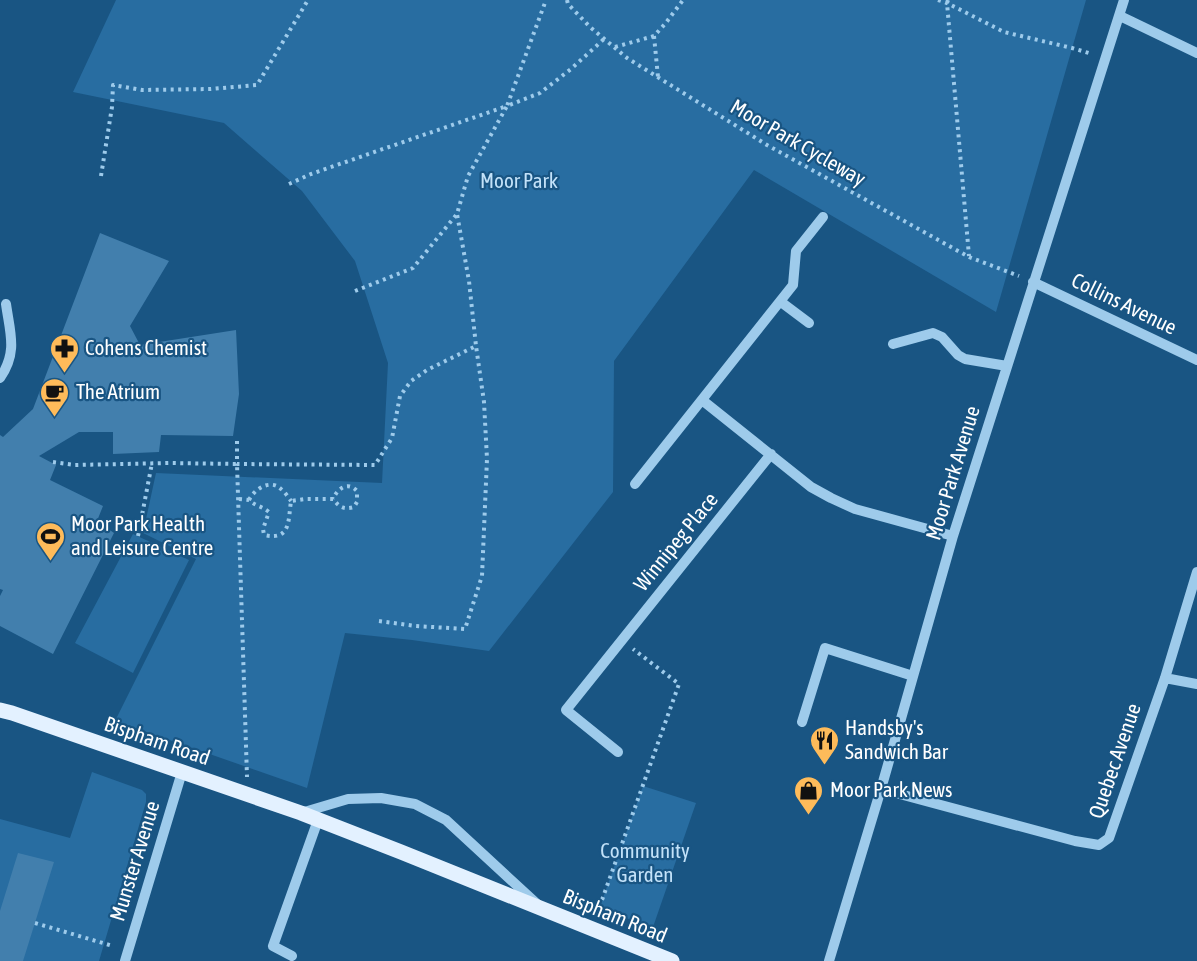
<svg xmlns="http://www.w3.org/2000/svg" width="1197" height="961" font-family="'Asap Condensed',sans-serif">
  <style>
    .green { fill: #286da1 }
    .building { fill: #427fad }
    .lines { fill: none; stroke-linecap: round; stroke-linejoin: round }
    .path { stroke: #9ecbeb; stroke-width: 4; stroke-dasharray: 3 4.5; stroke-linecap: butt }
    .minor { stroke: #9ecbeb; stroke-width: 10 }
    .major { stroke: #e3f1ff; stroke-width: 15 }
    .labels { text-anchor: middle; stroke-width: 4.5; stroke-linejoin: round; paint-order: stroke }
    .street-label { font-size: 21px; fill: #fff; stroke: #195583 }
    .park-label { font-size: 21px; fill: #c3e2f9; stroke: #195583 }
    .poi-label { font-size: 21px; fill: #fff; stroke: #195583; text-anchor: start }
  </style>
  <rect width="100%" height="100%" fill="#195583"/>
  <path class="green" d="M116 0H1086L996 312 754 170 614 361 613 492 489 651 412 640 345 633 307 788 115 721 196 559 143 533 156 473 382 483 388 363 355 261 302 191 224 123 73 92Z
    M133 534 189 560 133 673 75 643Z
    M92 772 142 790 146 794V802L99 961H0V819L70 838Z
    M643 786 696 803 653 927 599 909Z"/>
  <path class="building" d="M100 233 169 261 130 326 140 345 236 330 239 394 233 436 161 435 159 452 113 454V432H79L39 456 56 465 50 480 103 506 97 521 114 533 53 654 0 626V596L3 590 0 589V435L3 437 33 409Z
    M18 853 54 862 23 961H0V911Z"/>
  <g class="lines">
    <path class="path" d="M567 0 568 4 590 27 627 58 767 145 969 257 1019 276
      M938 0 947 3 1004 32 1072 48 1092 54
      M948 0 947 3 969 256
      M654 36 658 77
      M615 47 654 36 665 24 683 0
      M101 176 112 107 113 85 142 90 211 89 257 85 308 0
      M289 184 311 174 507 106 546 0
      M355 291 413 268 457 214 468 176 507 106 540 93 571 69 604 39
      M237 441V464L375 465 392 438 400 396 411 381 427 370 476 346 469 281 457 214
      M53 462 75 465 170 463 237 464 247 777
      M239 499 249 500C255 506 262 506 269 512L263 529 264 535C291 541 288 521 291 501L305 499H333C339 507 344 510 354 507L357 502V491C348 481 338 488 333 499
      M249 500C255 488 271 479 281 489 285 492 288 497 291 501
      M138 536 152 463
      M379 621 416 626 465 629 482 576 487 459 484 402 476 346
      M597 914 679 684 633 649
      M35 923 113 946"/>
    <path class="minor" d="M1120 16 1197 53
      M1033 282 1197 360
      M781 302 809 323
      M893 344 933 333 942 337 958 355 965 359 1007 366
      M0 378C18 352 10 333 6 304
      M702 400 811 487 831 498 855 509 953 536
      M635 484 793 285 796 251 823 217
      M1165 678 1197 684
      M802 722 825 648 913 676
      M618 752 566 710 771 454
      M881 789 1075 841 1099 845 1109 838 1165 678 1197 572
      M301 813 348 799 381 798 415 804 446 820 537 904
      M292 956 273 946 318 820
      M125 961 182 772
      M829 961 881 789 953 536 1124 0"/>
    <path class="major" d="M0 710 12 713 301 813 401 852 672 961"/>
  </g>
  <defs>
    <symbol id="pharmacy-pin" viewBox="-11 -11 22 30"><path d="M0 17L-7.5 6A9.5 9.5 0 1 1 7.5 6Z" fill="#febb5a" stroke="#195583"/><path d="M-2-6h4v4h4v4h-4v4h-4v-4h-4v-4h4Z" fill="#111"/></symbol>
    <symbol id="cafe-pin" viewBox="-11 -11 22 30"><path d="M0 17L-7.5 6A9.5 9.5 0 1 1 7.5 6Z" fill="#febb5a" stroke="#195583"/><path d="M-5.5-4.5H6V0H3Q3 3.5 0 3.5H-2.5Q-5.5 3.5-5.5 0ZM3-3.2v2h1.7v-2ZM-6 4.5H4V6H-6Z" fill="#111"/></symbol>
    <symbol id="stadium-pin" viewBox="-11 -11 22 30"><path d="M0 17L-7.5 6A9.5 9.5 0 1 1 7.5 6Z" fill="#febb5a" stroke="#195583"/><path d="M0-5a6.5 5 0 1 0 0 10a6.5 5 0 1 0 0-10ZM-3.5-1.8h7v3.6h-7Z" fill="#111"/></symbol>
    <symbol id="restaurant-pin" viewBox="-11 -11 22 30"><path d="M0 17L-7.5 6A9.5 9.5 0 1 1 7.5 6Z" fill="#febb5a" stroke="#195583"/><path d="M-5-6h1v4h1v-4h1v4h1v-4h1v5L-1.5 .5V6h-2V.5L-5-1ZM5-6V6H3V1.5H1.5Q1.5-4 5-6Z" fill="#111"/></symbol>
    <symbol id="shop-pin" viewBox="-11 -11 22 30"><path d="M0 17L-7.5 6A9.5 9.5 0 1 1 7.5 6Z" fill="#febb5a" stroke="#195583"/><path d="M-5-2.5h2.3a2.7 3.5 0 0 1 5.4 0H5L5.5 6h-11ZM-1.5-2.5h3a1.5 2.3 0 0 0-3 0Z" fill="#111"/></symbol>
  </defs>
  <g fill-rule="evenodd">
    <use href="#pharmacy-pin" x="48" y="332" width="33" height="45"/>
    <use href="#cafe-pin" x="38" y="376" width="33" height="45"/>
    <use href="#stadium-pin" x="34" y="520" width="33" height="45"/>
    <use href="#restaurant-pin" x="808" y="724" width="33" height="45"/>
    <use href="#shop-pin" x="792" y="774" width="33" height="45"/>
  </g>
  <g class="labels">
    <g class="street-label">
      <text transform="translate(798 143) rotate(30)" y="7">Moor Park Cycleway</text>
      <text transform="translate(1124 304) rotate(26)" y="7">Collins Avenue</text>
      <text transform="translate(953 473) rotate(-73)" y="7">Moor Park Avenue</text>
      <text transform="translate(676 542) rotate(-51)" y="7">Winnipeg Place</text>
      <text transform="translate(157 741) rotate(19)" y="7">Bispham Road</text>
      <text transform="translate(1115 761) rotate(-71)" y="7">Quebec Avenue</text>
      <text transform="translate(135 861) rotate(-73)" y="7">Munster Avenue</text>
      <text transform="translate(615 916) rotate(22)" y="7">Bispham Road</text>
    </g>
    <g class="park-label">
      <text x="519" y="188">Moor Park</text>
      <text x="645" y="858">Community<tspan x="645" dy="24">Garden</tspan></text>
    </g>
    <g class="poi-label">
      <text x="85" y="355">Cohens Chemist</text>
      <text x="76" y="399">The Atrium</text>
      <text x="71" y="531">Moor Park Health<tspan x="71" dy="24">and Leisure Centre</tspan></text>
      <text x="845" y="735">Handsby's<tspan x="845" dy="24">Sandwich Bar</tspan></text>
      <text x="830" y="797">Moor Park News</text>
    </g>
  </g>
</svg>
